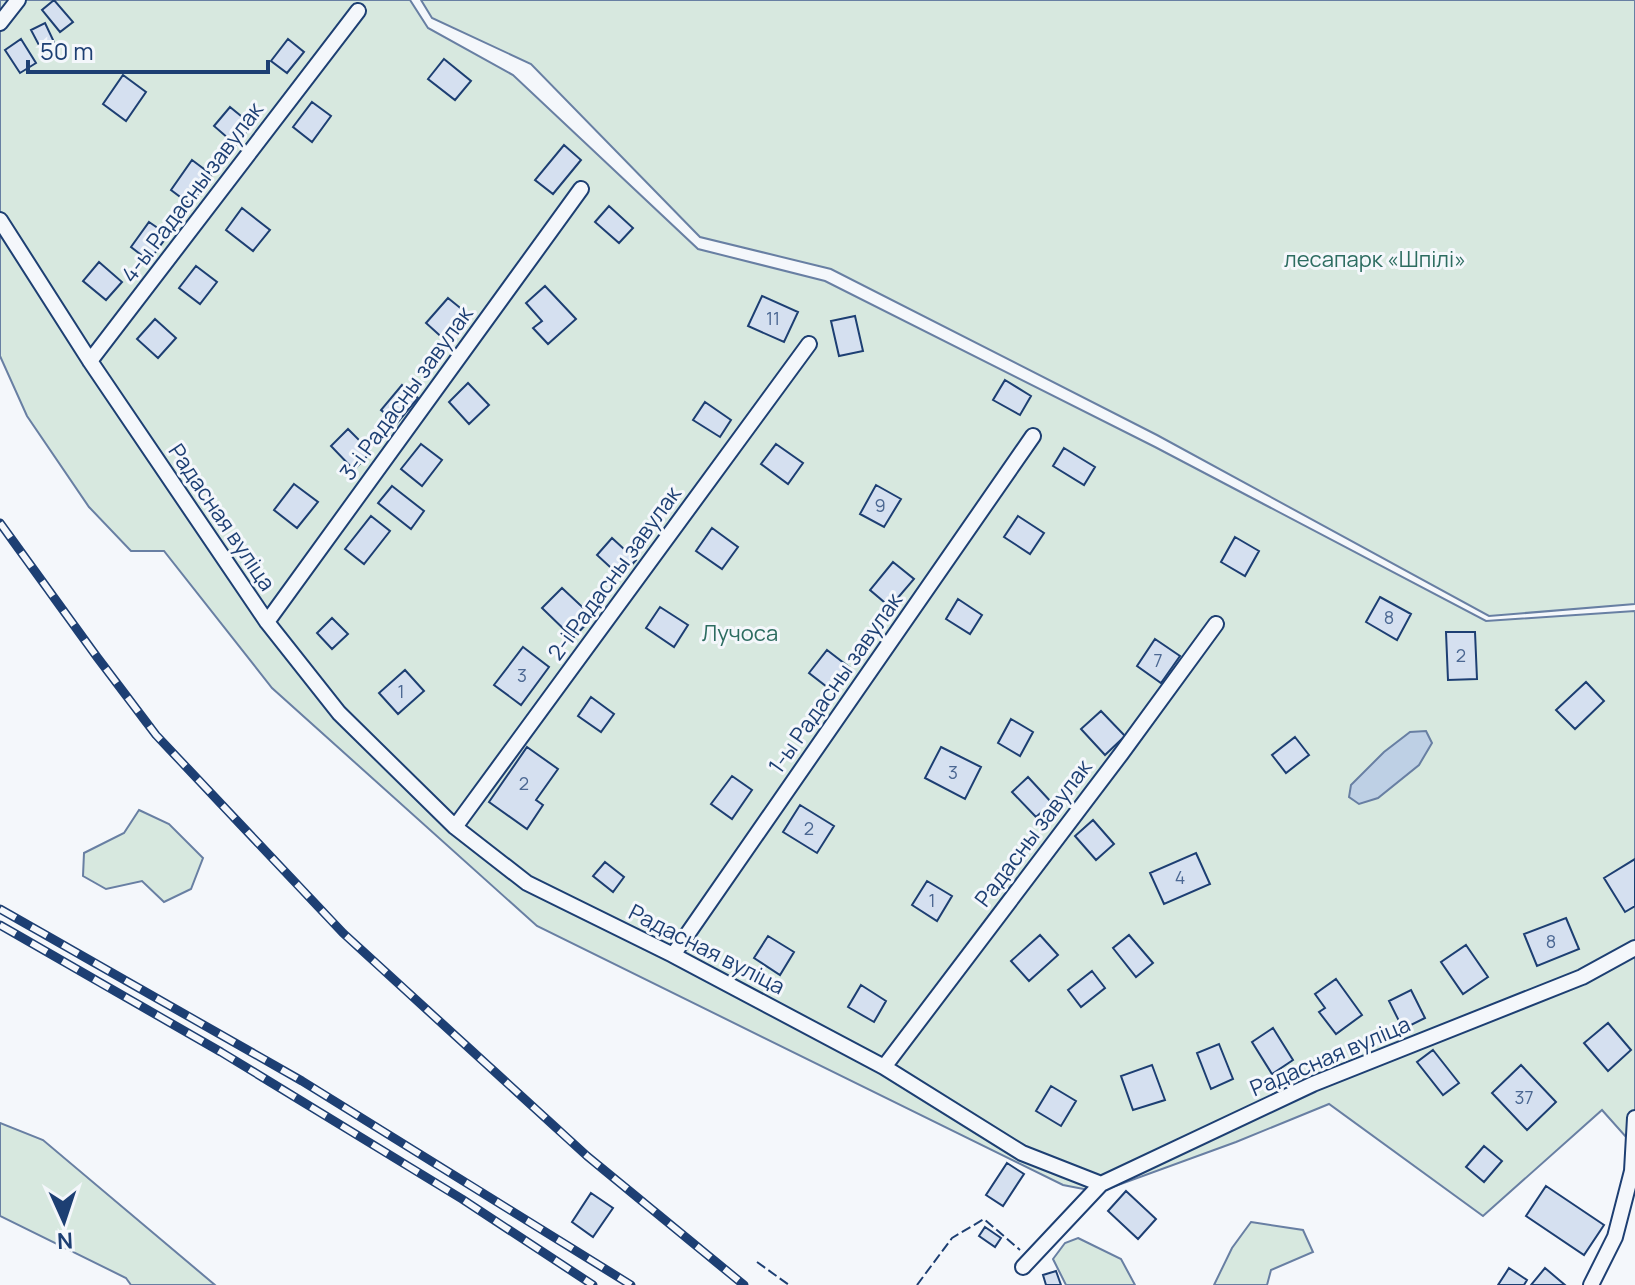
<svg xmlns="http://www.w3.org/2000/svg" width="1635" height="1285" font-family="Manrope,sans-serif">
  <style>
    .green { fill: #d7e8df; stroke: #687fa3; stroke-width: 2 }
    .water { fill: #bed0e5; stroke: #687fa3; stroke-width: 2 }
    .building { fill: #d5e0f0; stroke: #1d3f73; stroke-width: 2 }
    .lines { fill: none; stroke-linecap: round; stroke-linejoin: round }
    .service-casing { stroke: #1d3f73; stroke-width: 18 }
    .service { stroke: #f4f7fb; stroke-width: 14 }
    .rail-casing { stroke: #1d3f73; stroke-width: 9 }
    .rail { stroke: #f4f7fb; stroke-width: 6; stroke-dasharray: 18; stroke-linecap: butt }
    .fence { stroke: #1d3f73; stroke-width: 2; stroke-dasharray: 10 4; stroke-linecap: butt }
    .labels { text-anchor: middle; stroke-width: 6; stroke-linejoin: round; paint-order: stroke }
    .number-label { font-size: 18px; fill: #4b6792 }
    .street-label { font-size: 22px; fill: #1d3f73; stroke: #f4f7fb }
    .park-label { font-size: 22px; fill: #2c6c60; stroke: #f4f7fb }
  </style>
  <rect width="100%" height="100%" fill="#f4f7fb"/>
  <path class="green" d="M0 0H410L428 28 513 75 698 249 825 281 1155 447 1486 621 1635 611V1147L1602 1110 1483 1216 1329 1104 1236 1142 1099 1192 1063 1185 537 926 272 688 164 551H131L89 507 27 416 0 356Z
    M421 0H1635V604L1489 616 1157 435 831 269 700 237 531 64 432 18Z
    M139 810 169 824 203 858 191 889 164 902 142 881 106 889 83 876 84 853 124 833Z
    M0 1123 43 1140 215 1285H131L126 1278 0 1216Z
    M1251 1222 1303 1230 1313 1252 1271 1270 1267 1285H1214L1232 1248Z
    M1078 1238 1121 1259 1135 1285H1066L1053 1259 1065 1243Z"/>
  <path class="water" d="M1426 731 1432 743 1419 765 1378 798 1359 804 1349 797 1351 785 1384 752 1410 732Z"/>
  <path class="building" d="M54 0 73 22 60 32 42 10Z
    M45 23 54 42 41 49 31 30Z
    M21 39 36 63 20 73 5 50Z
    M288 39 304 52 287 73 271 61Z
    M444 59 471 81 455 100 428 79Z
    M123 75 146 92 126 121 103 104Z
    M312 102 331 116 312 142 293 127Z
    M230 107 252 125 236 145 214 126Z
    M564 145 581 160 553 194 535 180Z
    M192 160 212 175 191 205 171 190Z
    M609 206 633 228 619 243 595 222Z
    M242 208 270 230 253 251 226 230Z
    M149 222 168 235 149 261 131 247Z
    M99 262 122 282 106 300 83 281Z
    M196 266 217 282 200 304 179 288Z
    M545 286 576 319 548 344 533 328 542 321 526 303Z
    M762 296 798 312 784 342 748 326Z
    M448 298 469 315 446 341 426 323Z
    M855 316 863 351 839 356 831 321Z
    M155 319 176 338 158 358 137 339Z
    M1005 380 1031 396 1020 415 993 400Z
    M468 383 489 405 469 424 449 402Z
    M402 385 418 398 397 423 381 410Z
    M705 402 731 420 720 437 693 420Z
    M348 429 371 452 354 470 331 446Z
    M421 444 442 460 422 486 401 469Z
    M776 444 803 463 788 484 761 464Z
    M1064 448 1095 467 1084 485 1053 466Z
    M294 484 318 502 297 528 274 510Z
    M876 485 901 499 884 527 860 514Z
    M392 486 424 511 411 529 378 503Z
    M371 516 390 531 364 564 345 549Z
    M1018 516 1044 533 1030 554 1004 537Z
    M712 528 738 547 722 569 696 551Z
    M1235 537 1259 551 1245 576 1221 562Z
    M612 538 636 560 621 577 597 555Z
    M893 562 914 579 890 607 870 590Z
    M562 588 593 617 573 638 542 608Z
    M1380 597 1411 614 1397 640 1366 622Z
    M958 599 982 615 970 634 946 619Z
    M660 607 688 625 674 647 646 628Z
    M332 618 348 634 332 649 317 633Z
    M1446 632H1475L1477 679 1448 680Z
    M1155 639 1180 656 1161 683 1137 666Z
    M523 647 549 667 521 705 494 685Z
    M827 650 849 667 831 690 809 673Z
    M405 670 424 691 398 714 379 693Z
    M1586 682 1604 701 1575 729 1556 710Z
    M591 697 614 714 601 732 578 716Z
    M1101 711 1125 736 1105 755 1081 729Z
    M1011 719 1033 732 1020 756 998 743Z
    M1295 737 1309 755 1286 773 1272 755Z
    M527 747 558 769 536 800 543 805 527 829 489 802Z
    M941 747 981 767 965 799 925 778Z
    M732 776 752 790 732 819 711 804Z
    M1028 777 1052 803 1036 817 1012 792Z
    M800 805 834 826 817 853 783 832Z
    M1093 820 1114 844 1096 860 1075 836Z
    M1196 853 1210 884 1164 904 1150 873Z
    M1635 859V906L1625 912 1604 878Z
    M605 862 624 877 613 892 593 876Z
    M927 881 952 896 937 921 912 905Z
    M1566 918 1579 949 1537 966 1524 934Z
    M1040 935 1058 955 1029 981 1011 961Z
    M1129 935 1153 963 1136 977 1113 948Z
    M768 936 794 952 780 975 754 958Z
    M1466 945 1488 977 1463 994 1441 962Z
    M1092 971 1105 988 1081 1007 1068 990Z
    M1336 979 1362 1015 1336 1034 1319 1012 1325 1008 1315 994Z
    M861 985 886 1001 874 1022 848 1007Z
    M1411 990 1425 1018 1403 1029 1389 1001Z
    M1608 1023 1631 1050 1608 1071 1584 1043Z
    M1273 1028 1293 1060 1272 1074 1252 1042Z
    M1219 1044 1233 1079 1211 1089 1197 1053Z
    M1433 1050 1459 1083 1443 1095 1417 1062Z
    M1152 1065 1165 1100 1133 1110 1121 1076Z
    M1521 1065 1556 1102 1527 1130 1492 1093Z
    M1051 1086 1076 1101 1061 1126 1036 1111Z
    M1484 1146 1502 1161 1484 1182 1466 1167Z
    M1007 1163 1024 1174 1003 1206 986 1195Z
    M1546 1186 1604 1225 1584 1255 1526 1216Z
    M1126 1191 1156 1219 1138 1239 1108 1211Z
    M591 1193 613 1208 593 1237 572 1222Z
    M985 1227 1001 1238 995 1247 979 1236Z
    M1509 1268 1527 1280 1524 1285H1498Z
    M1545 1268 1565 1285H1531Z
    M1056 1271 1061 1285H1046L1043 1275Z"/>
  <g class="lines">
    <defs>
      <path id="service" d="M0 23 18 0
        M0 220 90 361 267 622 339 713 455 827 527 883 673 955 884 1067 1022 1153 1101 1184 1313 1084 1582 977 1635 948
        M90 361 358 11
        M267 622 581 189
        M455 827 809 344
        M673 955 1033 436
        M884 1067 1121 754 1216 624
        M1635 1118 1632 1171 1635 1173
        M1023 1267 1101 1184
        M1591 1285 1615 1237 1632 1171"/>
    </defs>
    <use href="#service" class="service-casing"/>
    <use href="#service" class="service"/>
    <defs>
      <path id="rail" d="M0 523 97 657 156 735 343 933 587 1156 744 1285
        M0 909 302 1081 631 1285
        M0 925 221 1052 462 1199 593 1285"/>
    </defs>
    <use href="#rail" class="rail-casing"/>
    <use href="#rail" class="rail"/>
    <path class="fence" d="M757 1262 789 1285
      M917 1285 952 1238 984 1219 1020 1250"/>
  </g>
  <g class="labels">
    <g class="number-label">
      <text x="773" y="325">11</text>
      <text x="880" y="512">9</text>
      <text x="1389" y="624">8</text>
      <text x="1461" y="662">2</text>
      <text x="1158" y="667">7</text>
      <text x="522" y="682">3</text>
      <text x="401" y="698">1</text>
      <text x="953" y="779">3</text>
      <text x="524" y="790">2</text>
      <text x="809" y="835">2</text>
      <text x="1180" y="884">4</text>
      <text x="932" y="907">1</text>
      <text x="1551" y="948">8</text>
      <text x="1524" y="1104">37</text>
    </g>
    <g class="street-label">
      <text transform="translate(192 192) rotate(-53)" y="8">4-ы Радасны завулак</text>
      <text transform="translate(406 393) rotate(-54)" y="8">3-і Радасны завулак</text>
      <text transform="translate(222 517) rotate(56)" y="8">Радасная вуліца</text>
      <text transform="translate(614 573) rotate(-54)" y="8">2-і Радасны завулак</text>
      <text transform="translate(835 683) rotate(-55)" y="8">1-ы Радасны завулак</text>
      <text transform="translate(1033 833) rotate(-53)" y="8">Радасны завулак</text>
      <text transform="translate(707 949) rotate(27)" y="8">Радасная вуліца</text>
      <text transform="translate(1330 1056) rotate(-23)" y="8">Радасная вуліца</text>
    </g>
    <g class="park-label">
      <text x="1375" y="267">лесапарк «Шпілі»</text>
      <text x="740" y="641">Лучоса</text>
    </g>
  </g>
  <g transform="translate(64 1221) rotate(177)" stroke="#f4f7fb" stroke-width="6" paint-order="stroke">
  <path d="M0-6L14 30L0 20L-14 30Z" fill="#1d3f73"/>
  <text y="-12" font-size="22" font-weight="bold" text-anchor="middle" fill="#1d3f73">N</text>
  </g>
  <path d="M28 60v12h240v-12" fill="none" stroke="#1d3f73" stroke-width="4"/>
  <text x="40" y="60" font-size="24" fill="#1d3f73" stroke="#f4f7fb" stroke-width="6" paint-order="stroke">50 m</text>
</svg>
